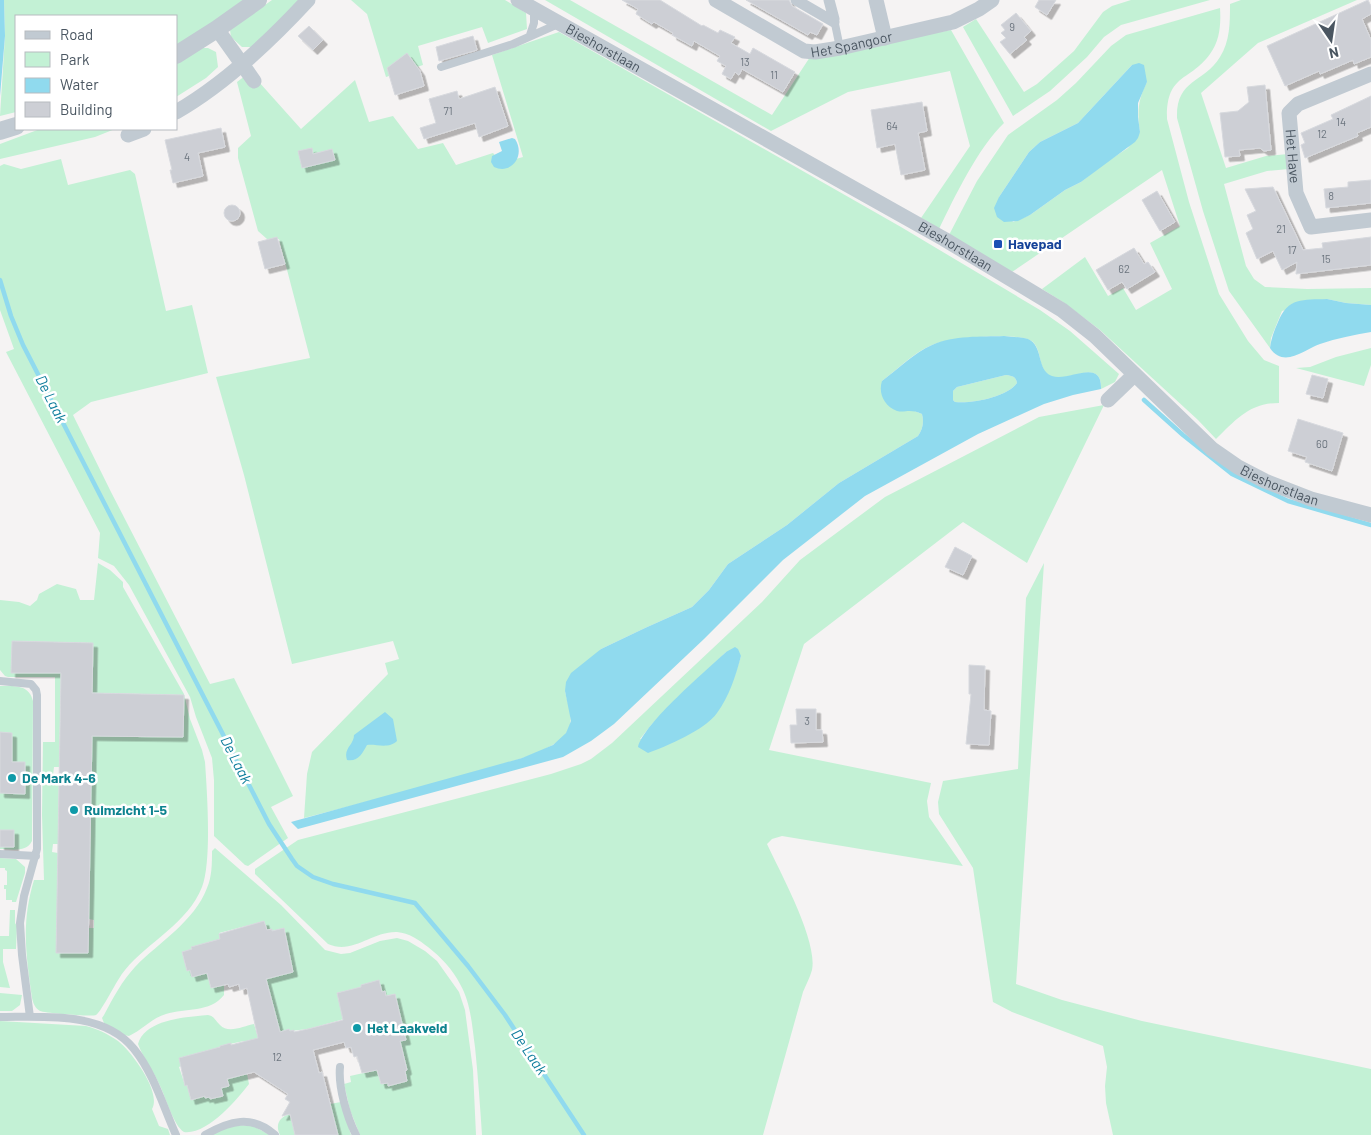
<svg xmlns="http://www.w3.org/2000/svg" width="1371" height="1135" font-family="Barlow,sans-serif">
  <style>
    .green { fill: #c3f1d5; fill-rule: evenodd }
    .water { fill: #90daee; fill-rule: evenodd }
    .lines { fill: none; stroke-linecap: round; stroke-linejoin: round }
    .stream { stroke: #90daee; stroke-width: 4.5 }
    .building { fill: #cdcfd5; stroke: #d7d9de; filter: url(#shadow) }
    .service { stroke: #c1cad2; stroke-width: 8 }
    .pedestrian { stroke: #c1cad2; stroke-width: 11 }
    .minor { stroke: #c1cad2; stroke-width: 15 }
    .tertiary { stroke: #c1cad2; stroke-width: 18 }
    .transit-dot { fill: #1a4fb4; stroke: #fff; stroke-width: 2 }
    .culture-dot { fill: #0f9aa8; stroke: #fff; stroke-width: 2 }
    .labels { text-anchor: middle; stroke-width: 5; stroke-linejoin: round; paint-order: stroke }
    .number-label { font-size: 11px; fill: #6b747e }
    .street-label { font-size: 14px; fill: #4a5661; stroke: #fff }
    .transit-label { font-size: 14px; font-weight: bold; fill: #164399; stroke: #fff; text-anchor: start }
    .culture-label { font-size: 14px; font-weight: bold; fill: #0d838f; stroke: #fff; text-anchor: start }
    .water-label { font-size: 15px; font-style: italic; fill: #0c7c9b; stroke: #fff }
  </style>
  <defs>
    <filter id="shadow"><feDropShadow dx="4.5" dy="4.5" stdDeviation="0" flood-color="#0004"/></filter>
  </defs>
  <rect width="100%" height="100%" fill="#f5f3f3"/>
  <path class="green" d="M4 0H243L215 21 176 46V16H16V112L0 116 5 36Z
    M272 0H303L254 47H242L231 37 230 30Z
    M351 0H505L526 13 527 29 488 43 482 27 418 46 423 65 386 77 367 14Z
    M545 0H570L772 115 810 57 951 30 1004 123C979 146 954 198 939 229L921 218 970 146 950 71 848 92 771 131Z
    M1131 0H1210L1121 25 1104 37 1087 57 1050 91 1013 116 963 27 976 19 1024 92 1037 84 1074 51 1103 12 1112 6Z
    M1241 0H1357L1258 43 1201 93 1226 168 1266 156 1288 154 1289 169 1267 171 1224 184 1246 266 1254 279 1265 287 1307 289 1371 288V305L1346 303 1327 299 1282 311 1271 338 1270 348 1229 291 1203 211 1177 118C1176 79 1203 84 1220 57 1230 41 1230 23 1230 4Z
    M1220 8C1221 24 1220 41 1210 54 1190 82 1166 73 1167 119L1189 202 1219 294 1248 341 1264 360 1279 366V403C1249 403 1236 420 1216 439L1198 420 1100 330 1063 302 1042 289 1085 257 1108 296 1123 288 1136 310 1172 289 1150 243 1180 226 1162 170 1012 272 949 235 977 181 1008 135 1057 100 1076 83 1111 46 1126 35ZM1132 65 1147 82C1138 99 1137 113 1140 132L1128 148 1105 163 1081 182 1065 190 1030 215 1013 222 999 197 1029 152 1040 142 1078 123Z
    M559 32 901 227 1040 310 1070 331 1119 374 1115 382 1101 389C1102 357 1070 382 1053 377 1037 372 1043 352 1033 342 1020 331 947 338 932 345 913 353 898 369 882 381L899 411 912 410 922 414C924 422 923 429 918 436L839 483 787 525 728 564 709 590 692 607 645 628 601 649 565 691C568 706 576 722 565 735 549 754 498 765 474 772 418 789 361 803 304 818L307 774 312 752 388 674 385 663 399 659 393 641 292 664 244 475 216 377 310 358 279 239H267L258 231 238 158V148L251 136 237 82 250 72 301 129 355 80 369 122 393 116 418 149 443 143 456 165 493 153 502 163 523 157 492 55Z
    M203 48H208L216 52 218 67 206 78 176 97V60Z
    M40 129H115L95 137 0 159V144Z
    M61 159 68 185 130 170 135 174 166 311 192 305 208 373 91 402 73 415 111 492 210 684 234 678 293 796 271 807 288 838 248 866 245 865 214 836V780L212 758 196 717 190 697 129 585 114 566 98 558 100 533 6 352 14 349 0 310V166L4 164 21 169Z
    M1371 348V365L1364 386 1296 368 1310 367 1336 357Z
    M1006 375C1012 376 1016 376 1017 383 1007 397 972 404 955 402L953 400V391L957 387Z
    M1104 405 1027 563 963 522 804 644 769 750 931 783 927 801 929 817 963 866 782 836 772 839 767 844C780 872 818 941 812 970 810 977 806 985 803 992L763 1135H482C480 1106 478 1076 475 1047 472 1026 471 1003 460 984 453 970 441 957 428 947 419 940 409 933 397 932 372 931 353 955 328 944L255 874V869L298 840 551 774 581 764 591 759 612 743 762 602 800 560 885 497 1039 417ZM726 652 741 656 734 678 708 722 693 731 640 739 652 724Z
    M98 563 110 570 123 582V587L184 694 190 719 202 750 205 762C207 792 212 861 202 887 188 923 148 942 125 970 117 979 102 1011 96 1015 92 1017 45 1013 40 1011 35 1008 33 1003 32 998 26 955 21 923 34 880H44L42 815 43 742H55V677H8L5 676 0 670V600L19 602 30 606 37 600 39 594 57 584 76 589 80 600H94ZM12 641 93 643 92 703 104 693 184 695 183 737 103 736 92 726 89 919 94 920V928H89L88 953H56L58 853 52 852 53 844H58L59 776 53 775 54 767H59L61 671H43V673H12Z
    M1044 563 1016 984 1062 1000 1142 1021 1371 1069V1135H1113L1106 1103 1105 1086 1107 1067 1103 1046 1012 1012 993 1002 973 868 939 814 938 802 943 781 1018 769 1026 598Z
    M0 686C14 686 29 684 33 701L32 841C26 853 11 849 0 849Z
    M215 848 281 905 325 950 341 954 350 953 380 941 397 938 408 941 425 951 437 961 459 992 465 1010 473 1070 476 1135H360L350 1110 344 1084 351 1082 350 1076 377 1070 381 1084 388 1083 389 1086 407 1081 405 1071 407 1070 400 1041 405 1040 395 994 386 996 385 991 382 992 379 981 361 985V988L337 993 344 1019 308 1029 290 1031 289 1029 277 1034 275 1014 266 978 293 971 286 947 288 946 284 928 272 931V929L267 930 264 921 219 933 220 939 192 947V949L182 952 187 971 190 970 192 976 207 973 211 988 224 985V995C210 1013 185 1008 166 1014 152 1018 142 1030 129 1036L124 1035 104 1023 102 1018 104 1015C113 998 122 981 135 967 159 942 194 922 207 888 212 877 212 863 212 851Z
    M0 858 16 859 25 867V873L16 902H12V900H6V889H4V885H7V871L5 870V868H0Z
    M10 910H15V923L17 926 16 949H3V962L10 988 0 987V936H9Z
    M0 993 22 995 20 1005 12 1011H0Z
    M208 1015C214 1016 215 1020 220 1025 228 1034 244 1026 254 1024L259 1041 245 1044 244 1041 220 1046V1047L179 1067 185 1085H187L191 1100 205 1096V1098L210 1097 211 1099 222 1096 221 1088 229 1086 227 1079 247 1074 249 1084C238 1098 208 1135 184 1132 174 1126 166 1099 161 1088 155 1073 143 1058 138 1044 145 1019 187 1017 208 1015Z
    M0 1021 86 1026C98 1029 108 1034 118 1041 131 1051 162 1092 152 1109L159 1126 168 1129 170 1135H0Z
    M341 1102 351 1135H338L335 1123 332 1124 330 1104Z
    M290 1114 295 1135H280C275 1125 279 1117 290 1114Z
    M238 1125 253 1126 270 1135H212L219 1130Z"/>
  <path class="water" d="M0 0H4L5 36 0 96Z
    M1139 63 1144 65 1147 82 1138 103V117L1140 132 1138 138 1135 142 1081 182 1065 190 1030 215 1018 221 1004 222 997 217 994 208 999 197 1029 152 1040 142 1078 123 1132 65Z
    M512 138 515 139C526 156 511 175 494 167L491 162 492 156 502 151 499 142Z
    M1327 299 1346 303 1371 305V332C1354 335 1337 338 1320 344 1305 349 1284 369 1270 348 1271 339 1274 331 1278 322 1288 297 1303 300 1327 299Z
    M1004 336C1012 337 1021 337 1028 339 1044 346 1036 370 1052 376 1069 382 1102 357 1101 389L1073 395 1044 404 978 434 865 496 783 560 704 639 614 724 591 741 563 757 298 829 291 822 522 758 553 745 566 733 571 721 565 691 566 682 571 673 601 649 645 628 692 607 709 590 728 564 787 525 839 483 918 436C923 429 924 422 922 414 909 408 906 413 897 411 884 406 878 393 882 381 898 369 914 353 932 345 954 335 981 337 1004 336ZM1006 375C1012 376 1016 376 1017 383 1007 397 972 404 955 402L953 400V391L957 387Z
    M735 647 738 649 741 656C736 675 729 697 717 713 705 730 667 746 648 753L638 747C645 722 705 672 726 652Z
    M385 712 393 719 397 741C389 749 377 744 367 745 362 754 358 762 347 760 343 748 354 745 354 735Z"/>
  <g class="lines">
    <path class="stream" d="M0 280 11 316 23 345 269 824 292 859 297 866 313 877 333 884 415 903 468 966 505 1015 584 1135
      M1144 400 1183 435 1232 474 1288 501 1371 525"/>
  </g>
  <path class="building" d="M622 0H660L702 26 703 25 718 33 720 30 735 37 731 43 750 54 753 48 795 72 783 92 742 69 739 75 735 72 731 79 722 74 726 66 717 61 720 56 694 41 692 46 672 35 673 33 654 22 652 24 636 14 638 9Z
    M746 0H789L792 6 823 24 817 35 810 32 808 35Z
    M1039 0H1056L1047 15 1035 7Z
    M1368 0 1371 6V14L1362 19 1371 40V57L1354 64 1353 60 1320 74 1319 71 1285 86 1267 46Z
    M1016 13 1031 31 1024 37 1027 40 1010 54 1000 42 1006 38 1001 33 1005 30 1001 25Z
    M309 26 323 40 313 50 298 36Z
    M473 36 477 50 439 61 436 47Z
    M407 53 420 71 424 86 395 95 387 68Z
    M1265 85 1271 150 1264 151 1260 148 1239 150 1240 156 1225 157 1220 113 1238 111 1249 102 1247 87Z
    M495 87 508 126 479 137 475 123 424 139 420 128 436 123 429 99 457 91 459 99Z
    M1371 96V127L1357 133 1358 136 1305 158 1301 145 1305 143 1301 133 1333 119 1331 115Z
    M922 102 927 131 918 133 925 170 901 175 895 144 877 148 871 110Z
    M221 128 225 147 198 153 203 176 173 183 170 170H172L165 140Z
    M312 148 313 154 332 149 335 160 302 168 298 151Z
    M1371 180V203L1326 208 1324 189 1348 187V182Z
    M1273 187 1303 250 1323 248 1322 243 1371 237V265L1296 274 1297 262 1282 270 1273 251 1257 259 1246 233 1253 229 1247 215 1256 211 1245 189Z
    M1157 191 1175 222 1160 231 1142 200Z
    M224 213a8 8 0 1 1 16 0a8 8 0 1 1-16 0Z
    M277 237 285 264 265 269 258 242Z
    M1134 248 1144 264 1148 262 1155 272 1127 289 1122 282 1108 290 1096 270Z
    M1312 375 1328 379 1323 398 1306 394Z
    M1298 419 1343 433 1332 471 1305 462 1307 457 1288 451Z
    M955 547 972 556 963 575 945 567Z
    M12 641 93 643 92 693 184 695 183 737 92 736 88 953H56L61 673H11Z
    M969 665 985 666 984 710 991 711 989 745 966 744 971 694H969Z
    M796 709H816V730H822L823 742 791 743 790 725H797Z
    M0 732 12 733V762H25V794L0 793Z
    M0 830H14V847H0Z
    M264 921 267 930 272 929V931L284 928 293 972 266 979 280 1032 289 1029 290 1031 294 1030V1032L308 1029 343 1020 337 993 361 987V985L379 980 382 992 385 991 386 996 395 994 406 1040 400 1041 407 1070 405 1071 407 1081 388 1086V1083L381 1084 377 1070 362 1073 357 1056 354 1057 351 1047 346 1048 344 1042 313 1050 319 1073 322 1072 338 1135H295L290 1114 282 1116 290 1102 285 1099 288 1094 254 1072 227 1079 229 1086 221 1088 223 1096 210 1099V1097L205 1098V1096L191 1100 187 1085 185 1086 179 1058 220 1047V1046L231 1043V1045L258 1038 247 988 240 990 239 984 229 987 228 984 211 988 207 973 192 977 190 970 187 971 182 952 192 949 191 947 220 939 219 934Z"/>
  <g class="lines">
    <path class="service" d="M834 19 840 48
      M530 35 534 23V9
      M441 67 513 44 558 24
      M0 681 31 684 36 690 37 695V849L24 896 20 923 22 955 30 1017
      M0 854 36 856
      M0 1017C43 1017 104 1011 134 1049 154 1074 163 1106 176 1135
      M340 1067C338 1087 347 1117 356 1135
      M205 1135C229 1121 252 1114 275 1135"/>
    <path class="pedestrian" d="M796 0 834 22
      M829 0 834 19"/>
    <g class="minor">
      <path id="s1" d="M518 0 944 239 1062 310 1095 336 1212 449 1238 467 1265 481 1311 499 1371 515"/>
      <path id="s2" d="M716 0 804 51 815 52 840 48 953 22 979 9 992 0"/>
      <path d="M876 0 885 38"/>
      <path d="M217 29 254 81"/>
      <path id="s3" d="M1371 74 1298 104 1289 113 1296 193 1311 227 1371 220"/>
      <path d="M176 112C223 85 271 40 308 0"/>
      <path d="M128 135 144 129"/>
      <path d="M1108 400 1134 375"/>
    </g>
    <path class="tertiary" d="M176 55 217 29 258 0
      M0 131 16 126"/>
  </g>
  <rect class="transit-dot" x="993" y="239" width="10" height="10" rx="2.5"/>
  <g class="culture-dot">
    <circle cx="12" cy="778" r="5"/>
    <circle cx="74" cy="810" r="5"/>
    <circle cx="357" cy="1028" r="5"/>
  </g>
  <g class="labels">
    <g class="number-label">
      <text x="1012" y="31">9</text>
      <text x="745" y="66">13</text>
      <text x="774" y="79">11</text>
      <text x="448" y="115">71</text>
      <text x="1341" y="126">14</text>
      <text x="892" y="130">64</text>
      <text x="1322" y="138">12</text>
      <text x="187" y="161">4</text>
      <text x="1331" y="200">8</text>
      <text x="1281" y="233">21</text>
      <text x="1292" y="254">17</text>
      <text x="1326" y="263">15</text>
      <text x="1124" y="273">62</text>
      <text x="1322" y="448">60</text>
      <text x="807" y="725">3</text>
      <text x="277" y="1061">12</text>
    </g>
    <g class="street-label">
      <text dy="5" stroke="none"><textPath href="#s2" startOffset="150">Het Spangoor</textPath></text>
      <text dy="5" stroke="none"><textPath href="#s1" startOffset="98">Bieshorstlaan</textPath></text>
      <text dy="5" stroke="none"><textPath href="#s3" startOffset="135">Het Have</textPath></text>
      <text dy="5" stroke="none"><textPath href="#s1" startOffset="502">Bieshorstlaan</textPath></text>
      <text dy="5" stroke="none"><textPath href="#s1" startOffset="908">Bieshorstlaan</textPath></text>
    </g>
    <g class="transit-label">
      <text x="1008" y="249">Havepad</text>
    </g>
    <g class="culture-label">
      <text x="22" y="783">De Mark 4-6</text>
      <text x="84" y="815">Ruimzicht 1-5</text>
      <text x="367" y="1033">Het Laakveld</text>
    </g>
    <g class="water-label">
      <text transform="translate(51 399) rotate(63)" y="5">De Laak</text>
      <text transform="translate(236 760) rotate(63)" y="5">De Laak</text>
      <text transform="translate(529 1052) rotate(56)" y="5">De Laak</text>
    </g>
  </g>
  <rect x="15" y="15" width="162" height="115" fill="#ffffff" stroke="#b7bbc0"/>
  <rect x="25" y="31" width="25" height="8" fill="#c1cad2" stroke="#b7bbc0"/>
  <text x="60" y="40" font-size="15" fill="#4a5661">Road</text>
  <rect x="25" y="52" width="25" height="15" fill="#c3f1d5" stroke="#b7bbc0"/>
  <text x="60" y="65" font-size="15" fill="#4a5661">Park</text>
  <rect x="25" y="78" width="25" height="15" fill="#90daee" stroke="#b7bbc0"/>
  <text x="60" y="90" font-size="15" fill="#4a5661">Water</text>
  <rect x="25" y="102" width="25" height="15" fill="#cdcfd5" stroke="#b7bbc0"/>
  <text x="60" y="115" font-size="15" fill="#4a5661">Building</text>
  <g transform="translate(1331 40) rotate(167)" stroke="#ffffff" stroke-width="4" paint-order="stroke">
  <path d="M0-4L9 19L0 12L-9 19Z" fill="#4a5661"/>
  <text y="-8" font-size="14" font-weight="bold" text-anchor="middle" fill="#4a5661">N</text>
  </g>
</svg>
